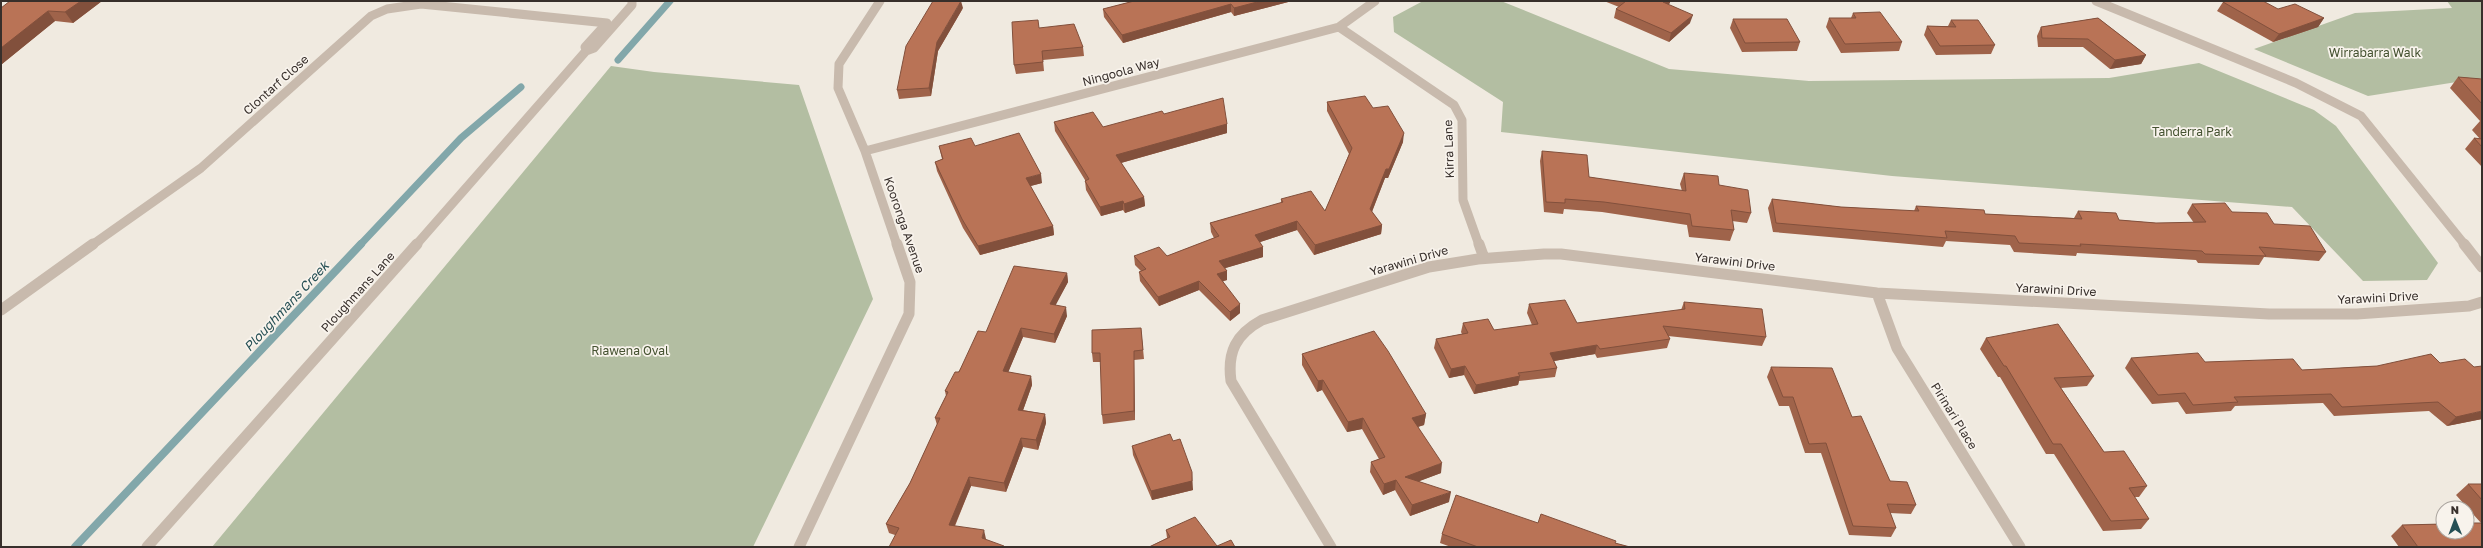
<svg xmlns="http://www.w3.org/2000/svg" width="2483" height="548" font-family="'Golos Text',sans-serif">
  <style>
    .green { fill: #b3bea2 }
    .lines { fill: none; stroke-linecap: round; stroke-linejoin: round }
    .stream-far1 { stroke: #82a7aa; stroke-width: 7 }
    .stream { stroke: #82a7aa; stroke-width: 8 }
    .minor-far1 { stroke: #c8baad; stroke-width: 9 }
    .minor { stroke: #c8baad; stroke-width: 11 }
    .tertiary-far1 { stroke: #c8baad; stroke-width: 9 }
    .tertiary { stroke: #c8baad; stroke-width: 11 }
    .wall { fill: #9f634a }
    .shaded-wall { fill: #82503c }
    .building { fill: #b97356; stroke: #82503c }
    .labels { text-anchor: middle; stroke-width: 3.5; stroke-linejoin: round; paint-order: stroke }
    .park-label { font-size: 12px; fill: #455231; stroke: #f8f3ec }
    .street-label { font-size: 12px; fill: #372f2b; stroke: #f8f3ec }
    .water-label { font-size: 13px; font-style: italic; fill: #254f54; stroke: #f8f3ec }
  </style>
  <rect width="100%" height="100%" fill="#f0eae0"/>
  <path class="green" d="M1423 1H1501L1669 69 1809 81 2109 78 2199 63 2314 110 2336 126 2438 263 2427 280 2363 281 2292 207 1892 176 1501 132 1503 102 1394 32 1393 17Z
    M2447 1H2482V78L2368 96 2254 49 2355 13 2452 8Z
    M611 66 654 72 799 85 873 299 753 547H212Z"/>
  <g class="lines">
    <path class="stream-far1" d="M618 60 670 1
      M360 245 461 138 521 87"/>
    <path class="stream" d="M75 547 361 244"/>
    <path class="minor-far1" d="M880 1 839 64 838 88 865 151 897 245
      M2096 1 2296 83 2361 116 2465 245
      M1339 27 1454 105 1462 120 1463 200 1479 245
      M865 151 1339 27 1375 1
      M92 245 201 168 371 16 387 9 421 4 607 23"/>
    <path class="minor" d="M1479 244 1484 258
      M2464 244 2482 267
      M1877 293 1897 348 2020 547
      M1 310 93 244
      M799 547 909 314 910 282 897 244
      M1331 547 1231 381C1227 352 1236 334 1262 320L1429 267 1478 259 1544 254H1561L1877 293 2269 314H2357L2469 306 2482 302"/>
    <path class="tertiary-far1" d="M586 51 585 47 605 25
      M416 245 586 51 594 48 632 5V1"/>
    <path class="tertiary" d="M147 547 417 244"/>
  </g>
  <path class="wall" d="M102 1 73 23 55 21 2 64H1V8Z
    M1134 1H1292L1234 16 1231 12 1123 43 1104 17 1103 9Z
    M1604 1H1670V3L1668 4 1690 23 1669 42 1614 18 1616 9 1619 7Z
    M2223 2 2278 9 2324 18 2318 27 2273 42 2217 11Z
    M963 8 938 51 931 96 899 99 897 90Z
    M1853 13 1902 42 1899 51 1841 53 1826 27 1829 18H1851Z
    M2098 18 2146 55 2141 64 2110 69 2083 47H2038L2037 36 2041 27Z
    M1733 19 1800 42 1797 51 1742 52 1730 28Z
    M1951 20 1995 45 1991 54 1936 55 1924 35 1927 26H1948Z
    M1039 28 1083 47 1084 56 1043 60 1044 71 1016 74 1014 65Z
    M2458 77 2482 79V167L2465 149 2474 138 2480 139 2472 130 2480 121 2450 88Z
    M1327 102 1373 108 1403 142 1388 178H1385L1372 212 1382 225 1381 234 1314 255 1297 230 1260 242 1263 257 1225 268 1227 271V280L1223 281 1240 313 1230 321 1199 290 1159 306 1140 281 1139 272 1141 271 1135 265 1134 256H1167L1214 238 1211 232 1210 223 1281 203V199L1325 211 1349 154 1327 111Z
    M1164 114 1227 124V133L1121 163 1144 197 1145 206 1125 213 1123 210 1101 216 1086 190 1085 181V180L1055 131 1054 122 1103 127Z
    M939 146H975L1042 183 1030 186 1053 226 1054 235 980 255 963 228 937 171 935 162 942 159Z
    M1542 151 1589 177 1682 191 1680 184 1684 173 1719 185 1751 213 1747 223 1732 221 1734 230 1730 241 1689 237 1687 225 1602 212 1564 209 1563 214 1544 212 1540 161Z
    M1772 199 1841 207 1914 211 1916 206 1985 214 2074 218 2078 211 2119 220 2156 223H2194L2187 213 2192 204 2232 212 2274 224 2326 252 2319 261 2264 257 2259 265 2198 263 2196 260 2077 253 2076 256 2014 252 2010 245 1946 241 1943 247 1773 232 1768 208Z
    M1067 273 1068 282 1055 305 1067 316 1055 343 1023 337 1008 372 1031 376 1032 385 1023 410 1045 414 1046 423 1038 450 1023 447 1006 492 971 486 955 526 986 539 895 535 889 533 886 524 910 483 937 425 935 418 946 396 945 391 986 332Z
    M1684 302 1766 337 1762 346 1668 336 1670 339 1667 348 1597 358 1595 354 1554 361 1557 368 1555 377 1519 381 1518 385 1474 394 1464 375 1449 378 1434 348 1436 339 1462 334 1461 332 1463 323 1494 330 1532 325 1527 313 1529 304 1577 323 1681 310Z
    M1141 328 1144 359 1134 360 1135 420 1103 424 1102 415 1101 362H1093L1092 353Z
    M1986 338 2094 376 2087 386 2061 388 2104 452 2147 486 2139 497H2134L2149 519 2141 529 2103 531 2054 454H2046L2000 377H1998L1980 349Z
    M1302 354 1426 414 1424 425 1418 427 1441 473 1419 481 1449 502 1410 516 1395 490 1383 495 1370 472 1371 462 1379 459 1362 429 1347 432 1322 390 1317 392 1302 365Z
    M2131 358 2205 362 2302 370 2377 366 2482 419 2447 426 2429 411 2334 416 2323 403 2235 406 2231 411 2186 414 2178 402 2152 404 2125 368Z
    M1771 367 1852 417 1890 481 1916 505 1911 514 1890 513 1896 528 1891 537 1849 535 1821 453H1805L1789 406H1779L1767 377Z
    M1173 441 1193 490 1152 500 1133 455 1132 446Z
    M2468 484H2482V547H2399L2391 536 2402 525 2481 523 2456 495Z
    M1538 523 1630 547H1451L1440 543 1442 534Z
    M1166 530 1217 546 1149 547 1167 538Z"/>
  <path class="shaded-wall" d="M81 1H102L73 23 65 12Z
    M961 1 963 8 938 51 931 96 929 88 937 42Z
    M1261 1H1292L1234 16V8Z
    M1665 1H1670V3L1661 11 1663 2Z
    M1231 4V12L1123 43 1122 35Z
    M48 11 55 21 2 64 1 63V48Z
    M1693 15 1690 23 1669 42 1671 33Z
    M2324 18 2318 27 2273 42 2279 34Z
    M2146 55 2141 64 2110 69 2115 60Z
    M1227 124V133L1117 164 1116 155Z
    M1404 133 1403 142 1388 178H1385L1369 219 1370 209 1386 169Z
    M1041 174 1042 183 1027 187 1026 178Z
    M1144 197 1145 206 1125 213 1124 204Z
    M1123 201V210L1101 216 1100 207Z
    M1297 221V230L1254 244 1255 235Z
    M1382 225 1381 234 1314 255 1315 245Z
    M1053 226 1054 235 980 255 978 246Z
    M1263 247V257L1219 270V261Z
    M1227 271V280L1217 283V274Z
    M1067 273 1068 282 1051 314 1050 304Z
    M1199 281V290L1159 306 1158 297Z
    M1240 304V313L1230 321V312Z
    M1066 307 1067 316 1055 343 1054 334Z
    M1021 328 1023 337 1005 380 1003 371Z
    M1597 345 1595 354 1548 362 1550 353Z
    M1134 351V360L1135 420 1134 411Z
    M1465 366 1464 375 1449 378 1451 369Z
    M1031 376 1032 385 1020 419 1018 410Z
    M1520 376 1518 385 1474 394 1476 385Z
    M1323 380 1322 390 1317 392 1318 381Z
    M2482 411V419L2447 426 2456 417Z
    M1045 414 1046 423 1038 450 1036 440Z
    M1426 414 1424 425 1410 429 1412 418Z
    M1363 418 1362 429 1347 432 1348 422Z
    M1021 438 1023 447 1006 492 1004 483Z
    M1442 463 1441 473 1404 487 1405 477Z
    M1192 472 1193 490 1152 500 1151 491Z
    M969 477 971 486 951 534 949 525Z
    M1396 480 1395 490 1383 495 1384 484Z
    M1451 492 1449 502 1410 516 1412 505Z
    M984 530 986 539 984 547 982 538Z"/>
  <path class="building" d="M10 1H81L65 12 48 11 1 48V8Z
    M933 1H961L937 42 929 88 897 90 906 46Z
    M1134 1H1261L1234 8 1231 4 1122 35 1103 9Z
    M1626 1H1665L1663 2 1693 15 1671 33 1616 9Z
    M2227 1H2263L2278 9 2295 4 2324 18 2279 34 2223 2Z
    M1880 12 1902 42 1845 44 1829 18H1856L1853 13Z
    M2098 18 2146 55 2115 60 2088 39 2042 38 2041 27Z
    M1733 19H1787L1800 42 1745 43Z
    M1038 20 1039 28 1074 24 1083 47 1042 51 1043 62 1014 65 1012 22Z
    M1951 20H1978L1995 45 1940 46 1927 26 1956 27Z
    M2458 77 2482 79V104Z
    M1365 96 1373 108 1388 106 1404 133 1389 169H1386L1370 209 1382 225 1315 245 1297 221 1255 235 1263 247 1219 261 1227 271 1217 274 1240 304 1230 312 1199 281 1158 297 1139 272 1146 269 1134 256 1159 247 1167 256 1219 236 1210 223 1283 202 1281 199 1311 191 1325 211 1352 148 1327 102Z
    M1223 98 1227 124 1116 155 1144 197 1124 204 1123 201 1100 207 1085 181 1089 179 1054 122 1093 112 1103 127 1162 111 1164 114Z
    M1019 133 1041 174 1026 178 1053 226 978 246 962 219 935 162 943 159 939 146 971 138 975 146Z
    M2474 138 2482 139V147Z
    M1542 151 1587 155 1589 177 1686 191 1684 173 1718 176 1719 185 1748 190 1751 213 1731 210 1734 230 1692 226 1690 214 1604 202 1565 199V203L1546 202Z
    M1772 199 1841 207 1919 211 1916 206 1984 210 1985 214 2082 219 2078 211 2116 213 2119 220 2156 223 2206 222 2192 204 2225 203 2232 212 2267 213 2274 224 2310 226 2326 252 2259 247 2266 256 2205 254 2202 251 2080 244 2081 246 2019 243 2015 236 1945 231 1947 238 1776 223Z
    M1014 266 1067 273 1050 304 1066 307 1054 334 1021 328 1003 371 1031 376 1018 410 1045 414 1036 440 1021 438 1004 483 969 477 949 525 984 530 982 538 1004 546 1003 547H889L899 528 886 524 910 483 940 418H935L948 392 945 391 955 372H959L978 331 986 332Z
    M1565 300 1577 323 1685 309 1684 302 1762 309 1766 337 1663 326 1670 339 1600 349 1597 345 1550 353 1557 368 1518 373 1520 376 1476 385 1465 366 1451 369 1436 339 1468 333 1463 323 1488 319 1494 330 1538 324 1529 304Z
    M2058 324 2094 376 2054 378 2104 452 2124 451 2147 486 2129 488 2149 519 2111 521 2061 444H2053L2006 366H2004L1986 338Z
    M1141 328 1143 350 1134 351V411L1102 415 1100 353H1092V330Z
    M1374 331 1388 351 1426 414 1412 418 1442 463 1405 477 1451 492 1412 505 1396 480 1384 484 1371 462 1385 457 1363 418 1348 422 1323 380 1318 381 1302 354Z
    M2198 353 2205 362 2293 359 2302 370 2377 366 2431 354 2440 363 2465 359 2474 367 2482 366V411L2456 417 2438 402 2342 407 2331 394 2234 397 2238 402 2193 405 2185 393 2158 395 2131 358Z
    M1771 367 1832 368 1852 417 1861 416 1890 481 1907 482 1916 505 1887 504 1896 528 1853 526 1826 443 1809 444 1793 397H1783Z
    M1170 434 1173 441 1180 439 1192 472V481L1151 491 1132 446Z
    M2468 484H2482V500Z
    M1456 495 1538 523 1541 514 1616 541 1615 543 1630 547H1478L1442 534Z
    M1195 517 1217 546 1231 540 1235 547H1149L1170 537 1166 530Z
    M2467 523H2482V547H2418L2402 525 2443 524V532H2467Z"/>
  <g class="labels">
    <g class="park-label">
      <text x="2375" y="57">Wirrabarra Walk</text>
      <text x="2192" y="136">Tanderra Park</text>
      <text x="630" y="355">Riawena Oval</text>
    </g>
    <g class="street-label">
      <text transform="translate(1121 72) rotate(-15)" y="4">Ningoola Way</text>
      <text transform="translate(276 85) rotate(-42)" y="4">Clontarf Close</text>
      <text transform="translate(1449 149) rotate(-92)" y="4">Kirra Lane</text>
      <text transform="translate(904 225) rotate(71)" y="4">Kooronga Avenue</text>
      <text transform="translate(1409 261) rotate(-16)" y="4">Yarawini Drive</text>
      <text transform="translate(1735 262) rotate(7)" y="4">Yarawini Drive</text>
      <text transform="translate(2056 290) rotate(3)" y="4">Yarawini Drive</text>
      <text transform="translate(358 292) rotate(-48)" y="4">Ploughmans Lane</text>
      <text transform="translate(2378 298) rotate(-3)" y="4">Yarawini Drive</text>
      <text transform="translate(1954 416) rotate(58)" y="4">Pirinari Place</text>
    </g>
    <g class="water-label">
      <text transform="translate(286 306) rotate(-47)" y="5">Ploughmans Creek</text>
    </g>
  </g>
  <rect width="2483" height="548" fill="none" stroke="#372f2b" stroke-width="4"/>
  <g transform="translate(2455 520) rotate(359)"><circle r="19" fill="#f8f3ec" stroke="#aba59f"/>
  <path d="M0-3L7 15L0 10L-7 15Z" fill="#254f54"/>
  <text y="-6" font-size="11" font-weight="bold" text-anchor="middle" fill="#372f2b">N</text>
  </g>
</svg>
